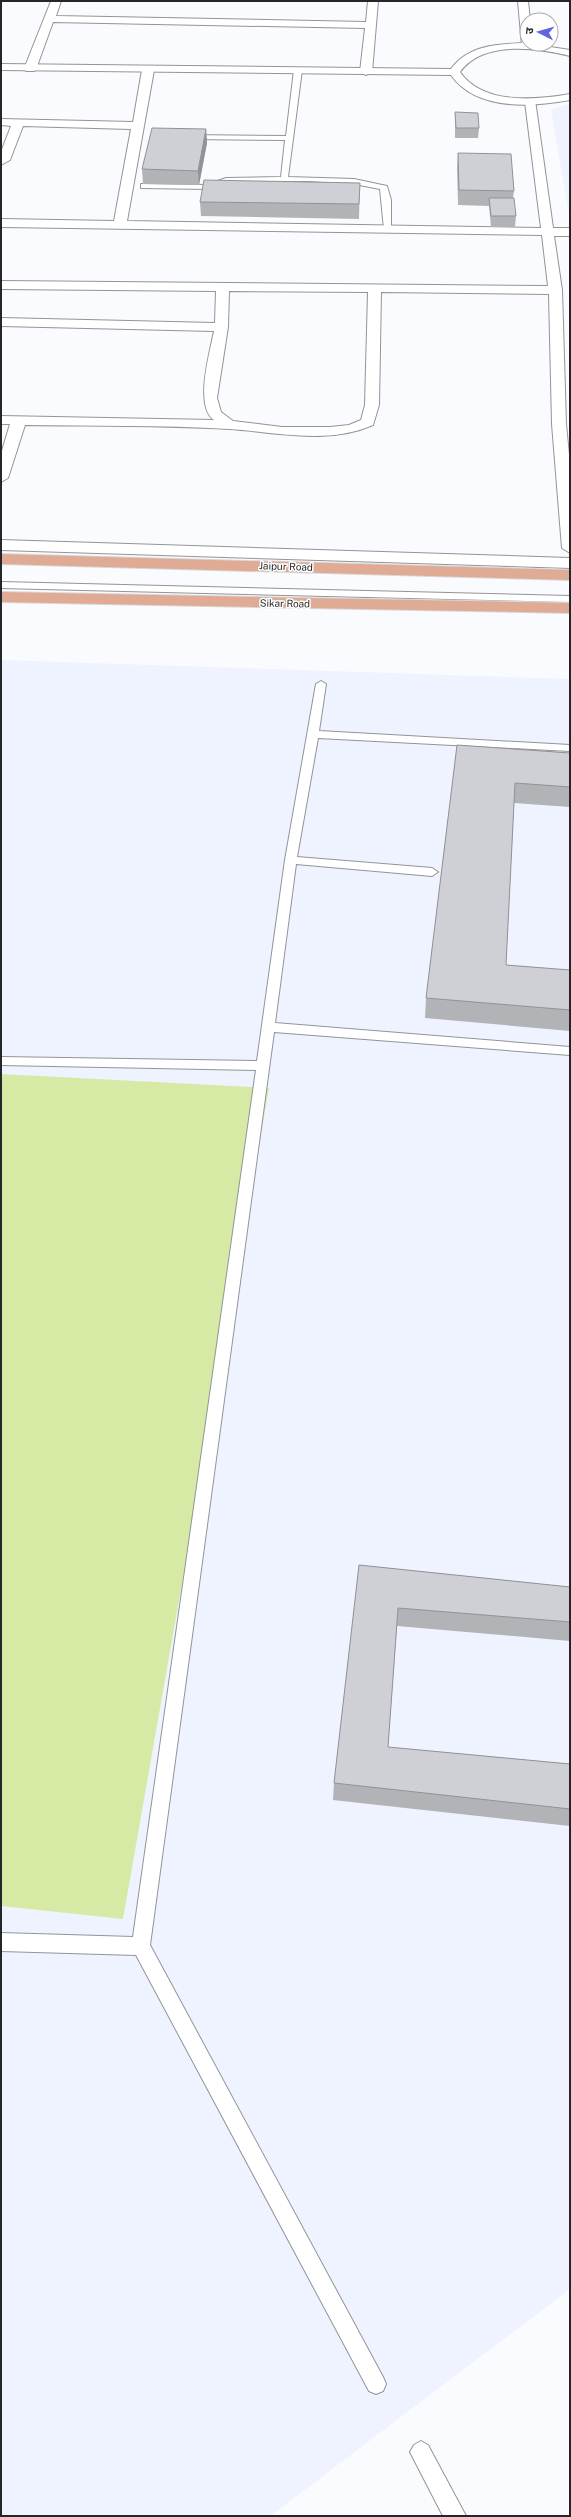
<svg xmlns="http://www.w3.org/2000/svg" width="571" height="2517" font-family="'Public Sans','Noto Sans Devanagari',sans-serif">
  <style>
    .built { fill: #eff3ff }
    .green { fill: #d6eaa5 }
    .lines { fill: none; stroke-linecap: round; stroke-linejoin: round }
    .service-casing { stroke: #929498; stroke-width: 2 }
    .minor-casing { stroke: #929498; stroke-width: 2 }
    .tertiary-casing { stroke: #929498; stroke-width: 2 }
    .primary-casing { stroke: #d8d8d8; stroke-width: 2 }
    .service { fill: #fff; fill-rule: evenodd }
    .minor { fill: #fff; fill-rule: evenodd }
    .tertiary { fill: #fff; fill-rule: evenodd }
    .primary { fill: #dfab95; fill-rule: evenodd }
    .wall { fill: #b2b3b7 }
    .shaded-wall { fill: #919295 }
    .building { fill: #cfd0d5; stroke: #919295 }
    .labels { text-anchor: middle; stroke-width: 3; stroke-linejoin: round; paint-order: stroke }
    .far-street-label { font-size: 10px; fill: #252628; stroke: #fff }
  </style>
  <rect width="100%" height="100%" fill="#fafbff"/>
  <path class="built" d="M570 104V221L551 109Z
    M1 660 570 679V2289L270 2516H1Z"/>
  <path class="green" d="M1 1074 269 1088 123 1919 1 1906Z"/>
  <g class="lines">
    <defs>
      <path id="service" d="M298 68 302 70 288 177 354 179 387 186 391 200V231L384 229 380 189 354 184 308 181 227 182 208 189 141 188V184H144L207 185 226 178 281 177 285 140 188 139 184 137 188 135 286 136 294 70Z
        M1 582 570 596V602L1 588Z
        M321 681 326 684 319 731 570 745V751L318 738 297 857 432 868 438 872 432 876 296 864 275 1023 570 1047V1055L274 1032 150 1945 383 2377 386 2384 383 2391 376 2394 369 2391 136 1955 1 1951V1933L133 1937 256 1070 1 1065V1057L257 1061 285 860 316 684Z
        M421 2441 428 2445 466 2516H443L410 2452 414 2445Z"/>
      <path id="minor" d="M51 1H61L56 16 366 22 368 1H378L372 72 366 75 360 72 365 28 53 22 36 69 34 71H26L24 69Z
        M518 1H528L530 20H527V44H532V46L527 49 522 46Z
        M148 67 154 70 127 221 541 228 525 102 531 99 535 100 553 228H570V236H554L562 290 566 424 570 465V553L562 548 552 424 549 294 381 292 379 405 373 425C328 445 277 432 229 429 161 425 93 426 25 425L8 478 1 482V454L10 424H1V416L214 420C194 406 210 352 214 331L1 326V318L215 323 216 291 1 289V281L548 286 542 235 1 227V219L114 221 131 129 23 126 10 160 1 165V152L11 126 1 125V119L133 122 142 70ZM229 291 368 292 365 405 361 420 349 425 330 427H282L233 421 221 412 217 398 228 327Z
        M1 540 570 558V568L1 550Z"/>
      <path id="tertiary" d="M524 43 570 50V56C537 48 483 40 460 72 483 105 535 100 570 94V100C532 107 476 111 451 75L1 70V64L451 69C468 45 498 44 524 43Z"/>
      <path id="primary" d="M1 554 570 570V580L1 564Z
        M1 592 570 603V613L1 602Z"/>
    </defs>
    <use href="#service" class="service-casing"/>
    <use href="#minor" class="minor-casing"/>
    <use href="#tertiary" class="tertiary-casing"/>
    <use href="#primary" class="primary-casing"/>
    <use href="#service" class="service"/>
    <use href="#minor" class="minor"/>
    <use href="#tertiary" class="tertiary"/>
    <use href="#primary" class="primary"/>
  </g>
  <path class="wall" d="M455 112 479 128 478 138H455Z
    M206 129 207 143 199 185 143 184 142 169Z
    M458 153 514 191 513 198 516 216 515 227H491L489 206 458 205 457 167Z
    M360 183 359 219 201 216 200 202Z
    M457 745 570 753V807L514 803 506 965 570 970V1031L425 1018 426 998Z
    M359 1565 570 1587V1641L397 1626 388 1747 570 1764V1826L333 1800 334 1783Z"/>
  <path class="shaded-wall" d="M206 129 207 143 199 185 198 171Z"/>
  <path class="building" d="M455 112 478 113 479 128H456Z
    M152 128 206 129 198 171 142 169Z
    M458 153 511 154 514 191 459 190Z
    M204 180 360 183 359 204 200 202Z
    M489 198H514L516 216H491Z
    M457 745 570 753V787L515 783 506 965 570 970V1010L426 998Z
    M359 1565 570 1587V1622L398 1608 388 1747 570 1764V1809L334 1783Z"/>
  <g class="labels">
    <g class="far-street-label">
      <text transform="translate(286 566) rotate(2)" y="4">Jaipur Road</text>
      <text transform="translate(285 603) rotate(1)" y="4">Sikar Road</text>
    </g>
  </g>
  <rect width="571" height="2517" fill="none" stroke="#252628" stroke-width="4"/>
  <g transform="translate(539 32) rotate(276)"><circle r="19" fill="#ffffff" stroke="#a8a8a9"/>
  <path d="M0-3L7 15L0 10L-7 15Z" fill="#6165de"/>
  <text y="-6" font-size="11" font-weight="bold" text-anchor="middle" fill="#252628">उ</text>
  </g>
</svg>
